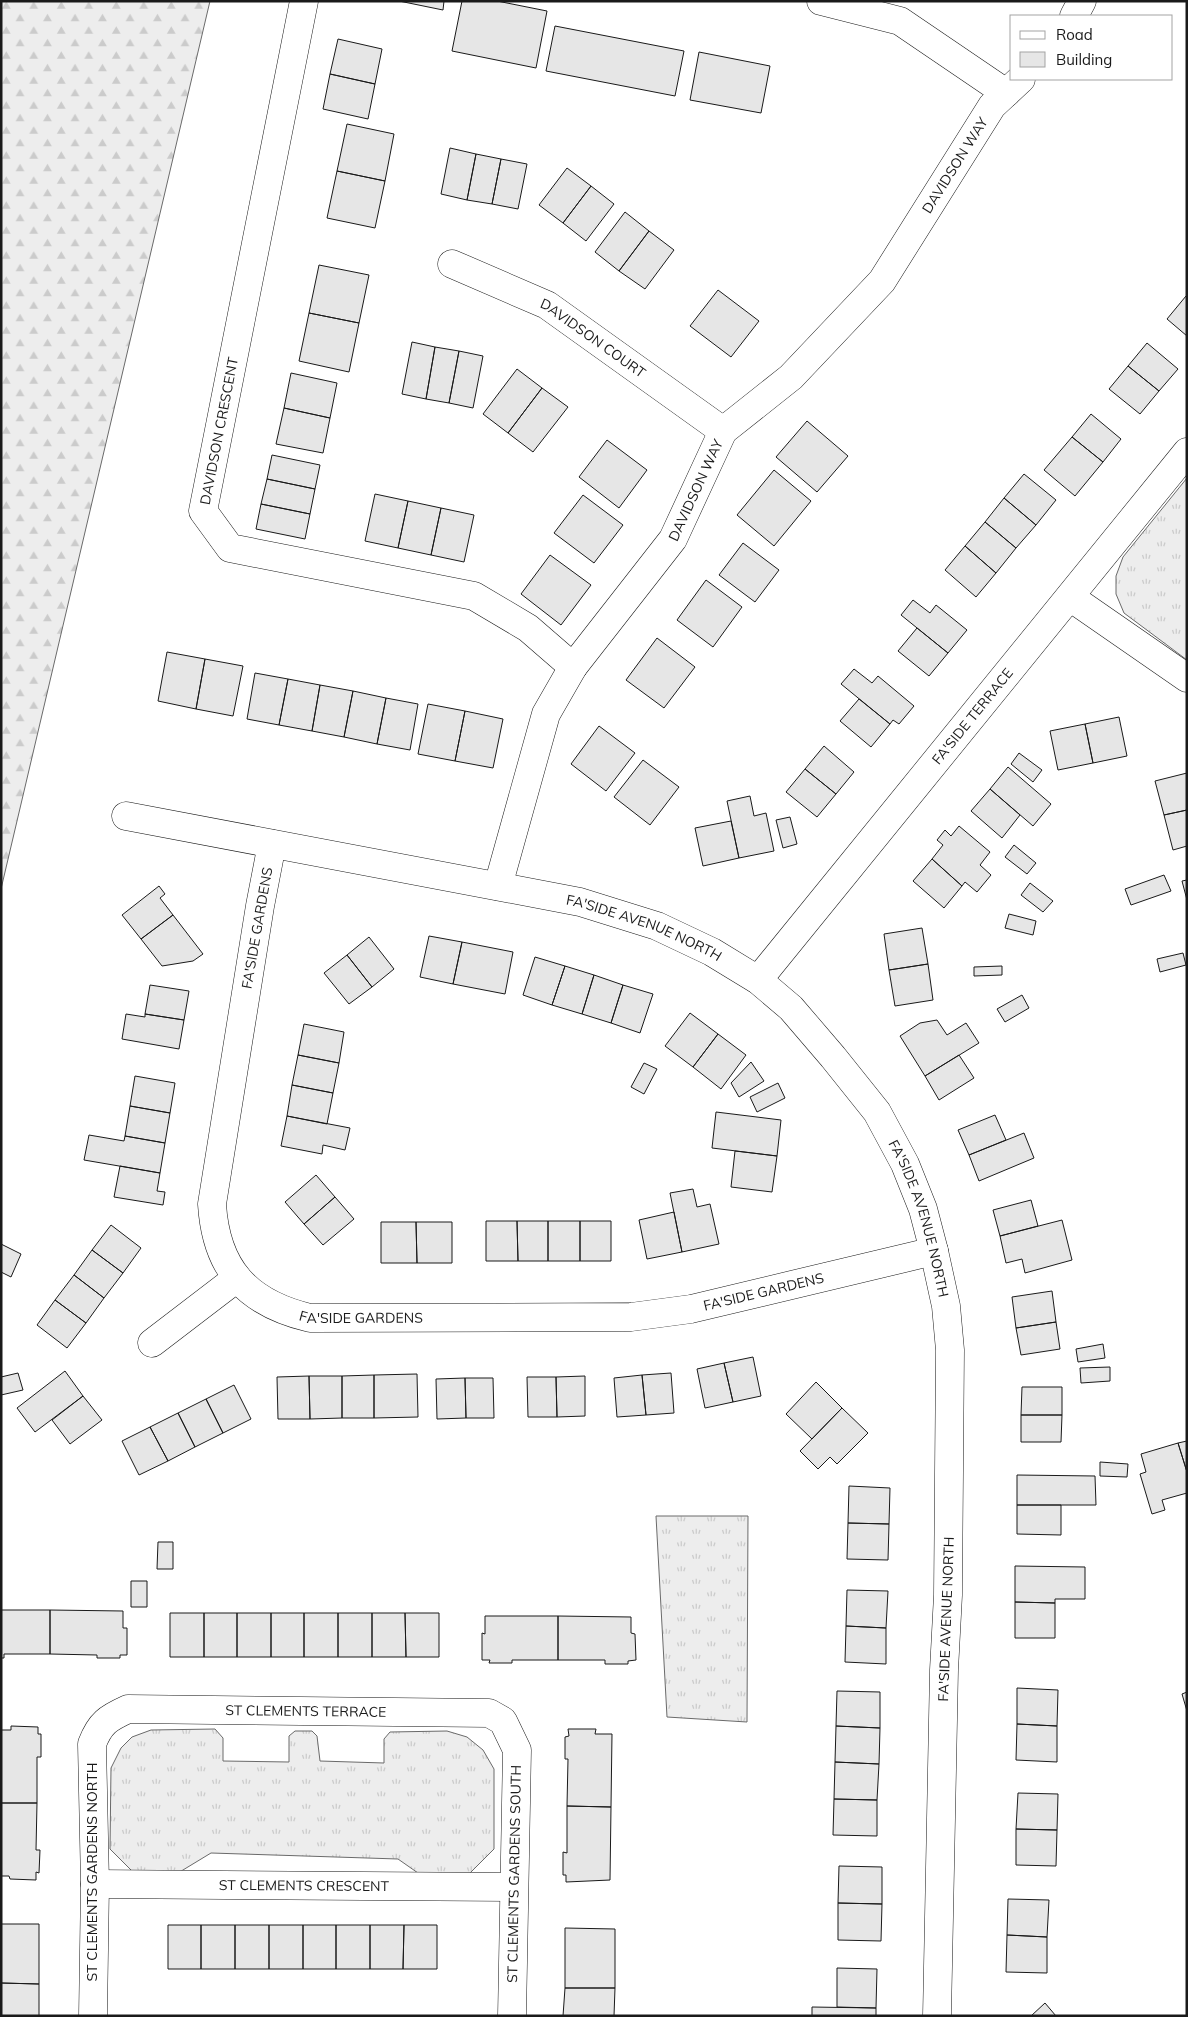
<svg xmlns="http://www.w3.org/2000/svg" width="1188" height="2017" font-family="Mulish,sans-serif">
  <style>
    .grass { fill: url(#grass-tufts); stroke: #6a6a6a }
    .forest { fill: url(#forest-firs); stroke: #6a6a6a }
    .building { fill: #e6e6e6; stroke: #1a1a1a }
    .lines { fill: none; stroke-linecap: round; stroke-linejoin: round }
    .street-casing { stroke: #1a1a1a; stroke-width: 29 }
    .street { stroke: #fff; stroke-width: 28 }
    .labels { text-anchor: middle; stroke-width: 4; stroke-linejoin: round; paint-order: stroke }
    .street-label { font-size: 14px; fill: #1a1a1a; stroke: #fff }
  </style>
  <defs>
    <pattern id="grass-tufts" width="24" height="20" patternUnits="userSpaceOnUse" patternTransform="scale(1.25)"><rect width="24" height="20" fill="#ededed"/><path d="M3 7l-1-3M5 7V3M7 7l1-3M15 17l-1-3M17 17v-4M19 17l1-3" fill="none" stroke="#cbcbcb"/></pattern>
    <pattern id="forest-firs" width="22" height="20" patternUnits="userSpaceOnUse" patternTransform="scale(1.25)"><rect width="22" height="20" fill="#ededed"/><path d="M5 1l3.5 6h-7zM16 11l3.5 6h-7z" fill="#cbcbcb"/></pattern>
  </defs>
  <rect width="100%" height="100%" fill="#fff"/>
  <path class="grass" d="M1187 478V660L1124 613 1116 594V576L1123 557Z
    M656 1516H748L747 1722 667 1717Z
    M215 1729 223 1738V1761L289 1762V1736L295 1731H312L317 1736 320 1761 384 1763V1739L390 1732 447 1731 467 1737 483 1750 494 1769V1849L469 1874 418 1873 398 1859 211 1853 178 1873 132 1871 110 1849 111 1768 121 1748 132 1737 151 1730Z"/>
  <path class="forest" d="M1 1H210L1 889Z"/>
  <path class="building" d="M399 1H444L443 10Z
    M462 1H497L547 11 536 68 452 51Z
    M555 26 684 51 675 96 546 71Z
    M338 39 382 49 375 84 330 74Z
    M699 52 770 66 761 113 690 100Z
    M330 74 375 84 368 119 323 109Z
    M347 124 394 134 385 181 337 171Z
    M450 148 476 154 467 200 441 194Z
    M476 154 501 159 492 204 467 200Z
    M501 159 527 164 518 209 492 204Z
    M567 168 591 186 563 223 539 205Z
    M337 171 385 181 375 228 327 218Z
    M591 186 614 204 586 241 563 223Z
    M625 212 649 231 619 271 595 252Z
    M649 231 674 250 645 289 619 271Z
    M319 265 369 275 359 323 309 313Z
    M718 290 759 321 731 357 690 326Z
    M1186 296 1187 297V336L1167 319Z
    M309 313 359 323 349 372 299 361Z
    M412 342 435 347 426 399 402 394Z
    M1147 343 1178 369 1159 391 1128 366Z
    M435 347 459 351 449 403 426 399Z
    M459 351 483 356 473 408 449 403Z
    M1128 366 1159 391 1140 414 1109 389Z
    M517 369 542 388 508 433 483 414Z
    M291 373 337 383 330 418 284 408Z
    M542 388 568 407 533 452 508 433Z
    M284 408 330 418 323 453 276 444Z
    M1091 414 1121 439 1103 462 1072 437Z
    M807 421 848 456 817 492 776 457Z
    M1072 437 1103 462 1075 496 1044 470Z
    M607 440 647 470 619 508 579 477Z
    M272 455 320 465 315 489 267 479Z
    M774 470 811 501 774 546 737 515Z
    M1024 474 1056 500 1036 525 1004 498Z
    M267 479 315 489 310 514 261 504Z
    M375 494 408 501 398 548 365 541Z
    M583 495 623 525 594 563 554 533Z
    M1004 498 1036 525 1016 548 985 522Z
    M408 501 441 508 431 555 398 548Z
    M261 504 310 514 305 539 256 529Z
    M441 508 474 515 464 562 431 555Z
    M985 522 1016 548 996 573 965 546Z
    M743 543 779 570 755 602 719 575Z
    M965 546 996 573 976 597 945 570Z
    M550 555 591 585 561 625 521 594Z
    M706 580 742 607 713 647 677 620Z
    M913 600 930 613 936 605 967 630 948 653 901 615Z
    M917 628 948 653 929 676 898 651Z
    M657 638 695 667 664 708 626 680Z
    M167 652 205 659 196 709 158 701Z
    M205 659 243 666 233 716 196 709Z
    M854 669 872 683 878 676 914 706 899 724 893 720 890 724 841 684Z
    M255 673 288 679 279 725 247 719Z
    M288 679 320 685 312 731 279 725Z
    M320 685 353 691 344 737 312 731Z
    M353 691 386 698 377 744 344 737Z
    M386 698 418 704 410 750 377 744Z
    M859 699 890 724 871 747 840 721Z
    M428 704 465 711 455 761 418 754Z
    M465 711 503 719 493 768 455 761Z
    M1119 717 1127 756 1093 763 1085 724Z
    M1085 724 1093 763 1058 770 1050 731Z
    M599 726 635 753 606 791 571 764Z
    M824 746 854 772 836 794 805 769Z
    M1019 753 1042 770 1033 782 1011 764Z
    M643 760 679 787 650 825 614 797Z
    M1008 767 1051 804 1033 826 990 789Z
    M805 769 836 794 817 817 786 792Z
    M1187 773V810L1164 815 1155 781Z
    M990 789 1020 815 1002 838 971 811Z
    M750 796 754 816 766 813 774 851 739 858 727 801Z
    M1187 810V846L1173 850 1164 815Z
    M790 817 797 844 783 848 776 820Z
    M731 821 739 858 703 866 695 828Z
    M959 826 990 852 980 865 991 875 977 892 965 882 962 886 932 859 943 845 937 840 945 830 951 836Z
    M1014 845 1036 863 1027 874 1005 857Z
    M932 859 962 886 944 908 913 881Z
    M1164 875 1171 891 1131 905 1125 889Z
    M1187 880V900L1182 881Z
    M1030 883 1053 901 1043 912 1021 895Z
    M159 886 165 894 160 898 173 915 141 939 122 915Z
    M1009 914 1036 921 1033 935 1005 928Z
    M173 915 203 954 193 961 162 966 141 939Z
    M922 928 928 964 889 970 884 934Z
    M429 936 462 942 453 984 420 977Z
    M369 937 394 969 372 987 347 955Z
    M462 942 513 952 505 994 453 984Z
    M1183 953 1186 965 1160 972 1157 959Z
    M347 955 372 987 349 1004 324 973Z
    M535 957 565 966 552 1005 523 995Z
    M928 964 933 1000 895 1006 889 970Z
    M565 966 594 975 582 1014 552 1005Z
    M1002 966V975L974 976V967Z
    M594 975 623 985 611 1023 582 1014Z
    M150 985 189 991 184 1020 145 1014Z
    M623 985 653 994 640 1033 611 1023Z
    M1022 995 1029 1008 1005 1022 997 1009Z
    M690 1013 718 1034 693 1067 665 1046Z
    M126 1014 145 1017V1014L184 1020 179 1049 122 1039Z
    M937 1020 947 1035 966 1023 979 1043 925 1076 900 1036 920 1023Z
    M304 1024 344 1032 339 1063 298 1055Z
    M718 1034 746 1055 721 1089 693 1067Z
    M298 1055 339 1063 333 1093 292 1085Z
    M959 1055 974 1078 939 1100 925 1076Z
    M751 1062 764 1081 739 1097 731 1083Z
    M644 1063 657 1069 644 1094 631 1087Z
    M135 1076 175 1083 170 1113 130 1106Z
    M778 1083 785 1098 757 1112 750 1097Z
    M292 1085 333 1093 327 1124 287 1116Z
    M130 1106 170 1113 165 1143 125 1136Z
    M716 1112 781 1120 777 1156 712 1148Z
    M995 1115 1006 1140 969 1155 958 1130Z
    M287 1116 350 1128 345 1150 323 1145 322 1154 281 1146Z
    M1024 1133 1034 1158 979 1181 969 1155Z
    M89 1135 124 1141 125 1136 165 1143 160 1173 84 1160Z
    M735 1151 777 1156 772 1192 731 1187Z
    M120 1166 160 1173 157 1191 165 1192 163 1205 114 1197Z
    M316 1175 335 1197 304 1224 285 1202Z
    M693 1189 697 1207 710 1204 719 1244 682 1252 670 1193Z
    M335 1197 354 1219 323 1245 304 1224Z
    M1031 1200 1038 1226 1000 1236 993 1210Z
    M674 1212 682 1252 647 1259 639 1220Z
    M1062 1220 1072 1260 1025 1273 1022 1259 1006 1263 1000 1236Z
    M486 1221H517L518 1261H486Z
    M517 1221H548V1261H518Z
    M548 1221H580V1261H548Z
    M580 1221H611V1261H580Z
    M381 1222H416L417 1263H381Z
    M416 1222H452V1263H417Z
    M111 1225 141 1248 123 1273 92 1250Z
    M1 1244 21 1254 11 1277 1 1272Z
    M92 1250 123 1273 104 1298 74 1275Z
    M74 1275 104 1298 86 1323 55 1300Z
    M1052 1291 1056 1322 1016 1328 1012 1297Z
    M55 1300 86 1323 67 1348 37 1325Z
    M1056 1322 1060 1349 1021 1355 1016 1328Z
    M1103 1344 1105 1358 1078 1362 1076 1349Z
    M753 1357 761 1396 733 1402 724 1363Z
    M724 1363 733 1402 705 1408 697 1369Z
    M1110 1367V1381L1081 1383 1080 1368Z
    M65 1371 83 1396 35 1432 17 1408Z
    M18 1373 23 1390 1 1395V1377Z
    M671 1373 674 1413 646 1415 642 1375Z
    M417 1374 418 1417 374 1418V1375Z
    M374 1375V1418H342V1376Z
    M642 1375 646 1415 617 1417 614 1378Z
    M309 1376 310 1419H278L277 1377Z
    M309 1376H342V1418L310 1419Z
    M585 1376V1416L557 1417 556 1377Z
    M527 1377H556L557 1417H528Z
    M465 1378H493L494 1418H466Z
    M465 1378 466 1418 437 1419 436 1379Z
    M816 1382 842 1408 812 1439 786 1414Z
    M234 1385 251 1419 223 1433 206 1399Z
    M1022 1387H1062V1415H1021Z
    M83 1396 102 1420 70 1444 52 1420Z
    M206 1399 223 1433 195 1447 178 1413Z
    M842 1408 868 1433 837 1464 830 1457 818 1469 800 1451Z
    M178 1413 195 1447 168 1461 150 1427Z
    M1021 1415H1062L1061 1442H1021Z
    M150 1427 168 1461 139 1475 122 1441Z
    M1187 1441V1472L1178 1443Z
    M1178 1443 1187 1472V1493L1162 1500 1165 1510 1152 1514 1140 1474 1146 1472 1141 1454Z
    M1100 1462 1128 1464 1127 1477 1100 1476Z
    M1017 1475 1095 1476 1096 1505H1017Z
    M849 1486 890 1488 889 1524 848 1523Z
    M1017 1505H1061V1535L1017 1534Z
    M848 1523 889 1524 888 1560 847 1559Z
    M158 1542H173V1569H157Z
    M1015 1566 1085 1567V1599H1055V1603L1015 1602Z
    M131 1581H147V1607H131Z
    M847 1590 888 1591 886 1628 846 1626Z
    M1015 1602 1055 1603V1638H1015Z
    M1 1610H50V1654H4V1658H1Z
    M50 1610 123 1611V1628H127V1655H120V1658H97V1655L50 1654Z
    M170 1613H204V1657H170Z
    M204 1613H237V1657H204Z
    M237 1613H271V1657H237Z
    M271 1613H304V1657H271Z
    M304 1613H338V1657H304Z
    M338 1613H372V1657H338Z
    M372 1613H405L406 1657H372Z
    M405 1613H439V1657H406Z
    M485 1616H558V1660H512V1663H489L490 1660H482V1633L485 1634Z
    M558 1616 631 1617V1633L635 1634 636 1660 628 1661V1664H605V1660H558Z
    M846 1626 886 1628V1664L845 1662Z
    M1017 1688 1058 1690 1057 1726 1017 1724Z
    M837 1691 880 1692V1728L836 1726Z
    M1187 1692V1711L1182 1694Z
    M1017 1724 1057 1726V1762L1016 1760Z
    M11 1726 38 1727V1734H41V1757H37V1803H1V1730H11Z
    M836 1726 880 1728 879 1764 835 1762Z
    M568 1729H596L595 1734H612L611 1807 567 1806 568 1759H565V1737L569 1736Z
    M835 1762 879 1764 877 1800 834 1799Z
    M1018 1793 1058 1794 1057 1830 1016 1829Z
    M834 1799 877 1800V1836L833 1835Z
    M1 1803H37L36 1850H40L39 1873 36 1872V1880L10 1879 9 1876H1Z
    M567 1806 611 1807 610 1880 566 1882V1875H563V1852L567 1853Z
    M1016 1829 1057 1830 1056 1866 1016 1865Z
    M839 1866 882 1867V1904L838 1903Z
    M1008 1899 1049 1900 1047 1937 1007 1935Z
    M838 1903 882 1904 881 1941 838 1940Z
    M1 1924H39V1984L1 1983Z
    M168 1925H201V1969H168Z
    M201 1925H235V1969H201Z
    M235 1925H269V1969H235Z
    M269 1925H303V1969H269Z
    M303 1925H336V1969H303Z
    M336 1925H370V1969H336Z
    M370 1925H404L403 1969H370Z
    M404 1925H437V1969H403Z
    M565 1928 615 1929V1988H565Z
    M1007 1935 1047 1937V1973L1006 1972Z
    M837 1968 877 1969 876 2008 837 2007Z
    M1 1983 39 1984V2016H1Z
    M565 1988H615L614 2016H563Z
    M1045 2003 1056 2016H1031Z
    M812 2007 876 2008V2016H812Z"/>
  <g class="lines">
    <defs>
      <g id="street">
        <path d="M304 1 203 511 230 548 474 596 528 628 573 667"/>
        <path d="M821 1 900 21 1006 93"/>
        <path d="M1074 16 1082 1"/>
        <path id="s1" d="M452 264 547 305 723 431"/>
        <path d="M1070 597 1187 678"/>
        <path id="s2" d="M126 816 580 902 657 926 712 952 758 980 791 1008 833 1057 877 1112 905 1164 923 1209 934 1251 946 1306 950 1350 948 1595 944 1670 937 2016"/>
        <path id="s3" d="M272 844 260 906 212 1204C216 1269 247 1303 310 1318L631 1317 691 1309 934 1251"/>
        <path id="s4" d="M498 886 546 714 573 667 673 539 723 431 791 377 882 281 992 106 1021 79"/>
        <path id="s5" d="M758 980 1187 452"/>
        <path d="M152 1343 237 1278"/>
        <path id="s6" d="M95 1884 513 1887"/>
        <path id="s7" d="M93 2016 95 1884 92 1744C100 1723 108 1718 128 1709L489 1713 503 1721 517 1750 512 2016"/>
      </g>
    </defs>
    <use href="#street" class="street-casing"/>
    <use href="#street" class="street"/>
  </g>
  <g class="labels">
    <g class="street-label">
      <text dy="5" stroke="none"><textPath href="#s4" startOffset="870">DAVIDSON WAY</textPath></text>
      <text dy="5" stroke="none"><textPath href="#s1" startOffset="160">DAVIDSON COURT</textPath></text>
      <text transform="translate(219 431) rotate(-79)" y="5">DAVIDSON CRESCENT</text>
      <text dy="5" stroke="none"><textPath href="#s4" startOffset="449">DAVIDSON WAY</textPath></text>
      <text dy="5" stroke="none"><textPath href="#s5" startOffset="340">FA'SIDE TERRACE</textPath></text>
      <text transform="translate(257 928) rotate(-80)" y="5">FA'SIDE GARDENS</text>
      <text dy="5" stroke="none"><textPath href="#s2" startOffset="531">FA'SIDE AVENUE NORTH</textPath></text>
      <text dy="5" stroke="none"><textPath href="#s2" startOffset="951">FA'SIDE AVENUE NORTH</textPath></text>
      <text dy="5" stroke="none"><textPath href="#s3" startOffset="985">FA'SIDE GARDENS</textPath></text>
      <text dy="5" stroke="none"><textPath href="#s3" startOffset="580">FA'SIDE GARDENS</textPath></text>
      <text transform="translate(946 1619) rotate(-88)" y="5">FA'SIDE AVENUE NORTH</text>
      <text dy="5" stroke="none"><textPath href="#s7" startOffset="502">ST CLEMENTS TERRACE</textPath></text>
      <text transform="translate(92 1872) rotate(-90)" y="5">ST CLEMENTS GARDENS NORTH</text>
      <text transform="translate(514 1874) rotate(-89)" y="5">ST CLEMENTS GARDENS SOUTH</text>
      <text dy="5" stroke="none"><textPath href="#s6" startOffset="209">ST CLEMENTS CRESCENT</textPath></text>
    </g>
  </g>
  <rect width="1188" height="2017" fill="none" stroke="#1a1a1a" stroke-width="5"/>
  <rect x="1010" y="15" width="162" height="65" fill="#ffffff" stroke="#a3a3a3"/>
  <rect x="1020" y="31" width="25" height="8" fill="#ffffff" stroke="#a3a3a3"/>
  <text x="1056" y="40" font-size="15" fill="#1a1a1a">Road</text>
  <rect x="1020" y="52" width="25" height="15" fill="#e6e6e6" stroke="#a3a3a3"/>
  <text x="1056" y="65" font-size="15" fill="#1a1a1a">Building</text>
</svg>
